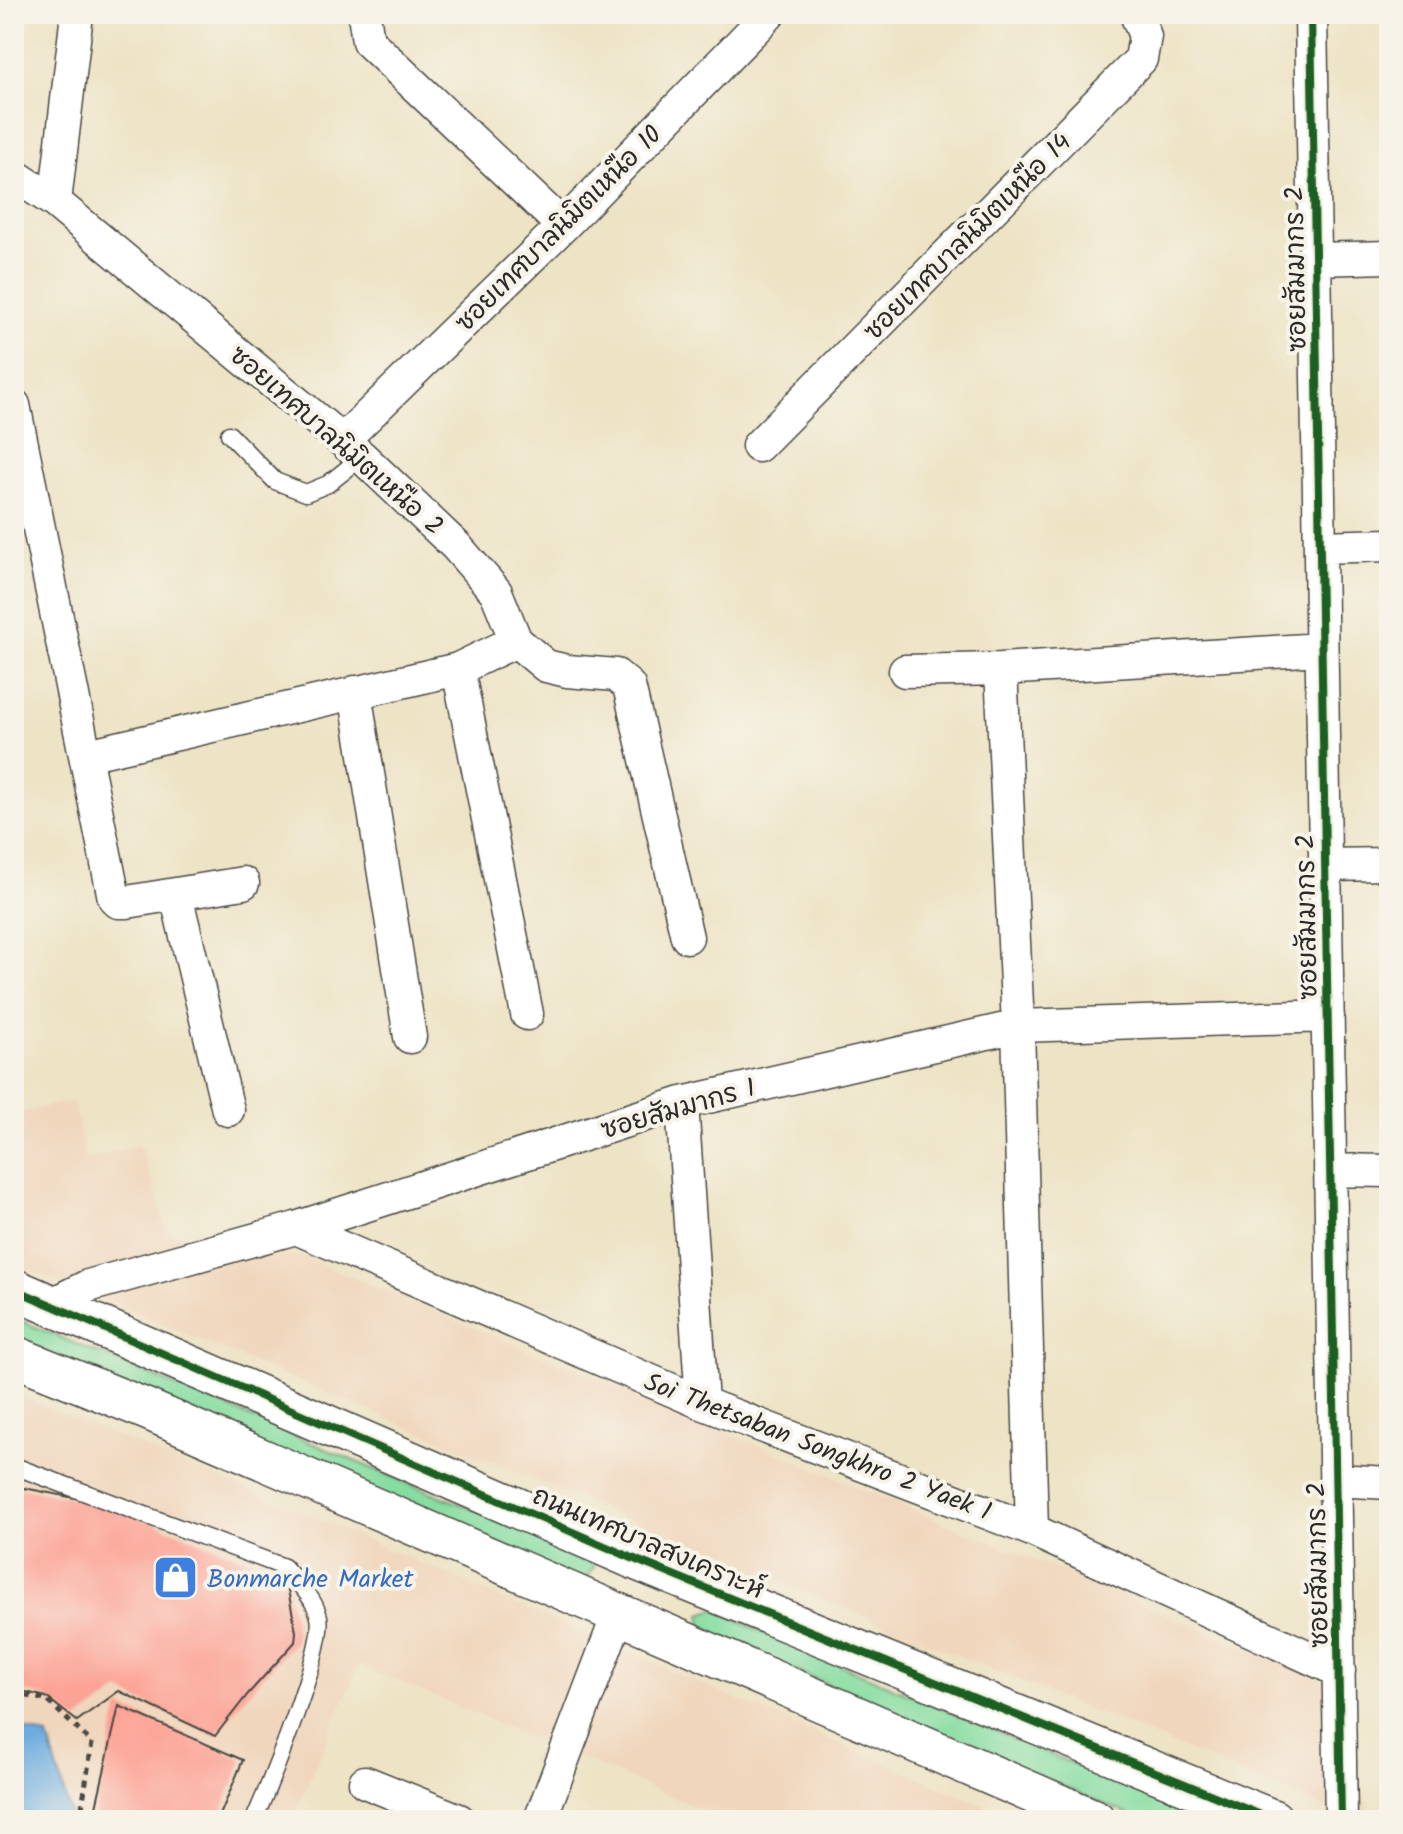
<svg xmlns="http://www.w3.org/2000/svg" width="1403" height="1834" font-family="Kalam,'Playpen Sans Thai',sans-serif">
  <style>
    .built { fill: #f0d6bc }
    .green { fill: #86dda0; stroke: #588466; stroke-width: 2 }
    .water { fill: #6cacdf; stroke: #4c6c85; stroke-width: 2 }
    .building { fill: #fca395 }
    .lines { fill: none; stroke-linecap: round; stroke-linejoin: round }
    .service-casing { stroke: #484742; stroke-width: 19 }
    .minor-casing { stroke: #484742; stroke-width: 35 }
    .tertiary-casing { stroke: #484742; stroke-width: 43 }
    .path { stroke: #484742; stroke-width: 5; stroke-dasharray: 6 6; stroke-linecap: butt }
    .service { stroke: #fff; stroke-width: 16 }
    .minor { stroke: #fff; stroke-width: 32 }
    .tertiary { stroke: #fff; stroke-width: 40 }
    .cycleway-casing { stroke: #f7f3e8; stroke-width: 13 }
    .cycleway { stroke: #1b5e20; stroke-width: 8 }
    .labels { text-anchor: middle; stroke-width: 8; stroke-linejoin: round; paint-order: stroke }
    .street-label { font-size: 26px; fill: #2b2b2b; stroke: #f7f3e8 }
    .shop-label { font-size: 26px; fill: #366cbe; stroke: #f7f3e8; text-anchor: start }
  </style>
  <rect width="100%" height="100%" fill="#f7f3e8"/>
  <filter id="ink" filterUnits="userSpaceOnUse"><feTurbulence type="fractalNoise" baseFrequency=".0125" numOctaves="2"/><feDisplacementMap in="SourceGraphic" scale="16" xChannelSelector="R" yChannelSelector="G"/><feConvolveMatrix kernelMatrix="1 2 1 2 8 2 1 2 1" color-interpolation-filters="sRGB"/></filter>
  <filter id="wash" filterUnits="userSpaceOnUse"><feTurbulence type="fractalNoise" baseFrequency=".006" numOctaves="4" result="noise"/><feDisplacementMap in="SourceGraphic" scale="32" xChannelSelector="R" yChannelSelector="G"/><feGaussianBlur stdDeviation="1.8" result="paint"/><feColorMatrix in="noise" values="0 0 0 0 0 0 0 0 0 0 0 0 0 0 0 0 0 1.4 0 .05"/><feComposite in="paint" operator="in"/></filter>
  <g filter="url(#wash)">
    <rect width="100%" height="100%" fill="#ede3c5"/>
    <path class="built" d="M73 1101 86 1160 140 1145 168 1233 303 1257 1331 1683 1373 1820H1354L14 1263V1114Z
      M14 1394 313 1517 1017 1820H727L359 1665 292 1820H14Z"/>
    <path class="green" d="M14 1318 383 1473 572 1549 588 1557 594 1567 588 1577 576 1580 14 1340Z
      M715 1609 760 1631 1205 1820H1141L711 1634 701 1625V1614Z"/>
    <path class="water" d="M14 1727 48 1736 72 1820H14Z"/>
    <g id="blocks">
      <path class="building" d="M14 1486 105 1504 285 1574 296 1632 295 1642 248 1694 215 1736 119 1691 77 1721 46 1697 14 1689Z
        M119 1706 243 1760 218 1820H93Z"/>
    </g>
  </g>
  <g filter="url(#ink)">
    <use href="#blocks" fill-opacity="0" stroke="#484742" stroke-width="2"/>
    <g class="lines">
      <defs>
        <path id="service" d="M229 434 275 481 306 493 328 484 362 457
          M14 1466 284 1567C297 1582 314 1597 319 1617 326 1646 269 1786 254 1820"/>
        <path id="minor" d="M364 14 368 41 563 226
          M1311 14 1341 1820
          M14 175 55 202 362 457 456 546 496 592 516 641 546 666 567 671 616 675 629 686 687 937
          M55 202 77 14
          M1315 259 1389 257
          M14 405 114 898 118 902H127L243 883
          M344 439 563 226 769 14
          M758 446 1141 59 1145 36 1136 14
          M1320 547 1389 545
          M458 669 527 1014
          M1001 669 1018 1026 1032 1530
          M905 671 1001 669 1321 649
          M355 692 410 1037
          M87 755 458 669 516 641
          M1325 865 1389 864
          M176 895 228 1110
          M682 1103 702 1403
          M1330 1170 1389 1171
          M296 1228 702 1403 1032 1530 1339 1671
          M50 1305 88 1286 296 1228 682 1103 1018 1026 1328 1016
          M1335 1480 1389 1483
          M365 1782 459 1820
          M540 1820 618 1615"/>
        <path id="tertiary" d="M14 1289 639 1561 1273 1820
          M14 1356 146 1409 1095 1820"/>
      </defs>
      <use href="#service" class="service-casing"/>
      <use href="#minor" class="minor-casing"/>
      <use href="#tertiary" class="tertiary-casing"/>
      <path class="path" d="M14 1693 47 1700 92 1743 80 1820"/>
      <use href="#service" class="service"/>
      <use href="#minor" class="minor"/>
      <use href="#tertiary" class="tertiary"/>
      <defs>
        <path id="cycleway" d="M1311 14 1341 1820
          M14 1289 639 1561 1273 1820"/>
      </defs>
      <use href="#cycleway" class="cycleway-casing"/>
      <use href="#cycleway" class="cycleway"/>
    </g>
  </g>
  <defs>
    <symbol id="shop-square" viewBox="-11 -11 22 22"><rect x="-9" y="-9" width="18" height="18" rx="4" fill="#3f7fe0" stroke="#f7f3e8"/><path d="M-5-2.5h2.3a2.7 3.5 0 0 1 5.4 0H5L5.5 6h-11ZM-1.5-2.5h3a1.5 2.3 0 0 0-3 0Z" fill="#fff"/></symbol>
  </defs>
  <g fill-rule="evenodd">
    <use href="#shop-square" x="150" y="1552" width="51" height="51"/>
  </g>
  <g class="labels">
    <g class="street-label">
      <text transform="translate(558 228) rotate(-45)" y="9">ซอยเทศบาลนิมิตเหนือ 10</text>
      <text transform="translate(967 236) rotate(-45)" y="9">ซอยเทศบาลนิมิตเหนือ 14</text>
      <text transform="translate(1295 269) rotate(-91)" y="9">ซอยสัมมากร 2</text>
      <text transform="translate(337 440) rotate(41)" y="9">ซอยเทศบาลนิมิตเหนือ 2</text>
      <text transform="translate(1306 917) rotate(-91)" y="9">ซอยสัมมากร 2</text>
      <text transform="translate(678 1108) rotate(-16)" y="9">ซอยสัมมากร 1</text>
      <text transform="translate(818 1446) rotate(21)" y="9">Soi Thetsaban Songkhro 2 Yaek 1</text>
      <text transform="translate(649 1542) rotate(23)" y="9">ถนนเทศบาลสงเคราะห์</text>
      <text transform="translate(1317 1565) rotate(-91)" y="9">ซอยสัมมากร 2</text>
    </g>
    <g class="shop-label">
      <text x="207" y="1587">Bonmarche Market</text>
    </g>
  </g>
  <rect width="1403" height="1834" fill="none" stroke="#f7f3e8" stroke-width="48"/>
</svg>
